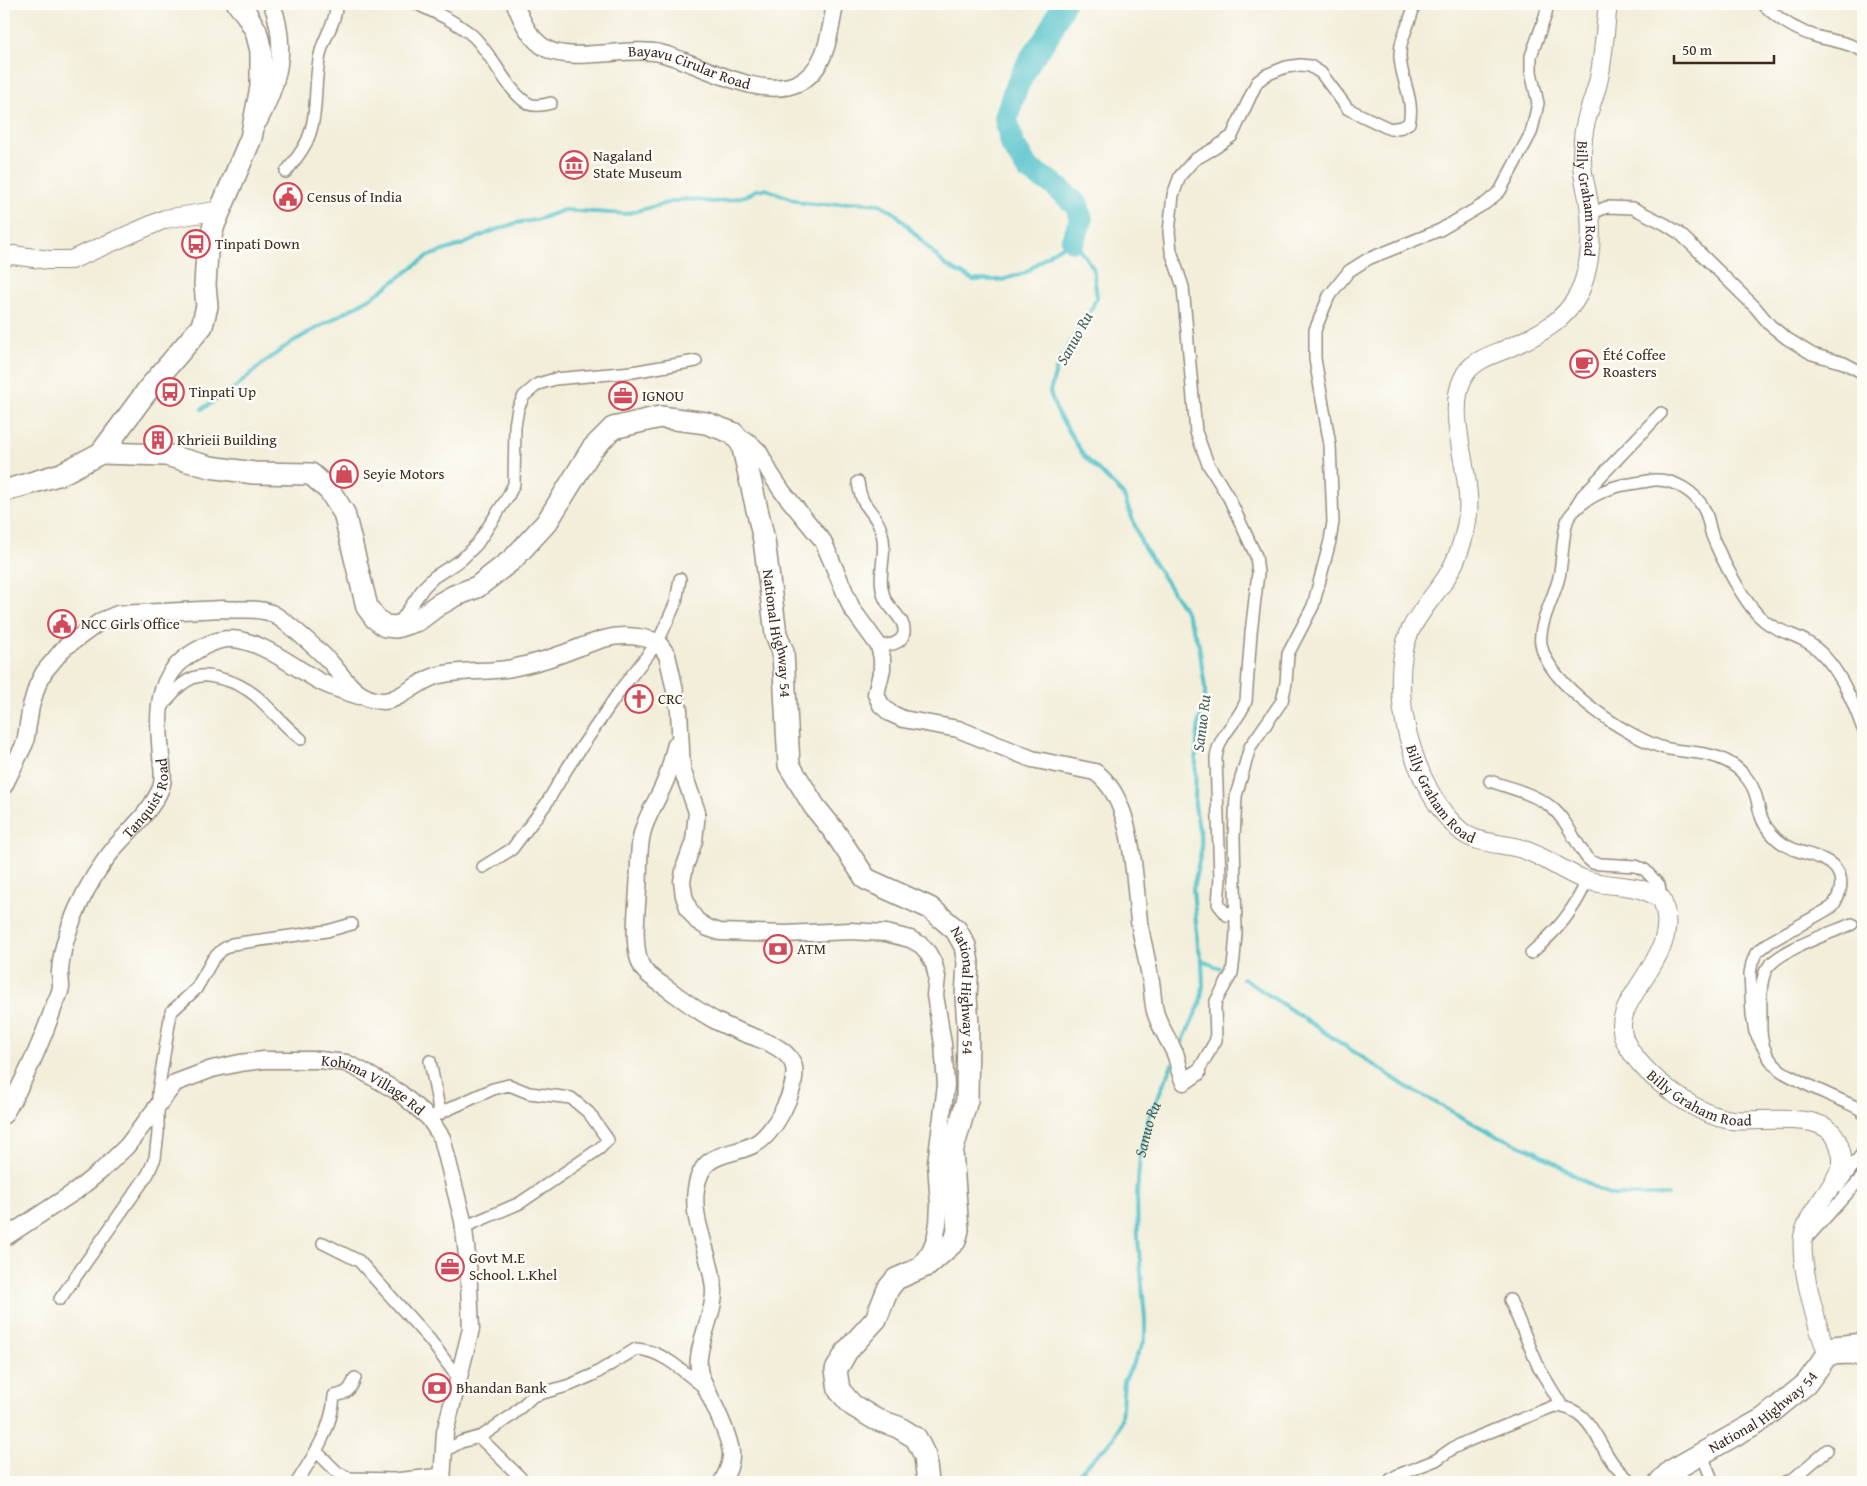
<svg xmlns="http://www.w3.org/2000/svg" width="1867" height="1486" font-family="'Gentium Book Plus',serif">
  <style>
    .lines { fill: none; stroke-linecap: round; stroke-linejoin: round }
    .stream { stroke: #56c3cb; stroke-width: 4 }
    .river { stroke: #56c3cb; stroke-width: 24 }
    .street-casing { stroke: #968c7c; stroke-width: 14 }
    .secondary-casing { stroke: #968c7c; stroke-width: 19 }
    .primary-casing { stroke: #968c7c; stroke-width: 20 }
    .highway-casing { stroke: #968c7c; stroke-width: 24 }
    .street { stroke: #fff; stroke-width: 11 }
    .secondary { stroke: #fff; stroke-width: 16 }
    .primary { stroke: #fff; stroke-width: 18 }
    .highway { stroke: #fff; stroke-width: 21 }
    .labels { text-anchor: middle; stroke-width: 5; stroke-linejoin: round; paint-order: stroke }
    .street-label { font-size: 15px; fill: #3b2a1e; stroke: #fdfcf7 }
    .poi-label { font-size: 15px; fill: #3b2a1e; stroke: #fdfcf7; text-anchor: start }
    .water-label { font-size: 16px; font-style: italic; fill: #44605b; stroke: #fdfcf7 }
  </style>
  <rect width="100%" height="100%" fill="#fdfcf7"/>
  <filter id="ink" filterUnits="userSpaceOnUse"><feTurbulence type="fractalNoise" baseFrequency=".02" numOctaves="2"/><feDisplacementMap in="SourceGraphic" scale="10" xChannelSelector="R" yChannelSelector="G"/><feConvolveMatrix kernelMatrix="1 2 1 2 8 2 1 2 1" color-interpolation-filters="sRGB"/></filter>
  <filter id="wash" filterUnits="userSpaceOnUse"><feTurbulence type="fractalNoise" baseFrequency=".0096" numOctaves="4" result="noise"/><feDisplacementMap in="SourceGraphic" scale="20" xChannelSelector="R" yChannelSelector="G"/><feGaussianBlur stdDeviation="1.12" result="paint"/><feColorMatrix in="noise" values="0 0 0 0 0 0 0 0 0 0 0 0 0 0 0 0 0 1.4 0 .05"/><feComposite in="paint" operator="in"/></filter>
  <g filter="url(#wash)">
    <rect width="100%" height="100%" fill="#f2eeda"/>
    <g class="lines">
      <g class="stream">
        <path d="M202 409 236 387 262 364 292 342 374 296 428 256 464 244 490 232 516 223 536 220 564 210 625 214 675 201 688 199 712 202 729 200 748 195 756 190 766 189 803 203 825 205 854 202 880 204 896 214 945 265 973 280H1002L1025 273 1052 252 1073 240 1093 268 1097 297 1086 320 1074 336 1056 370 1050 392 1057 412 1084 456 1123 494 1142 544 1187 614 1199 645 1205 688V706L1199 721 1196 753 1195 805 1202 847 1193 889 1198 945 1202 961 1203 985 1200 1004 1179 1049"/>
        <path d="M1202 961 1220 968"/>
        <path d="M1243 978 1407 1087 1493 1134 1535 1151 1597 1189 1612 1195H1668"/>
        <path id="s1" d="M1070 1482 1114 1438 1121 1419 1124 1381 1145 1340V1318L1138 1239 1137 1194 1140 1154 1149 1117 1172 1065"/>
      </g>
      <path class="river" d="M1063 4 1049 34 1030 60 1015 90 1006 118 1012 144 1028 169 1053 184 1077 205 1081 220 1073 240"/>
    </g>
  </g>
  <g filter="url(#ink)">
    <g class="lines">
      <defs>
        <path id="street" d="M417 4C436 13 457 22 473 36 492 54 509 94 529 104 536 107 544 105 551 103
          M1763 4C1777 18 1795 30 1815 36 1831 41 1849 42 1863 51
          M286 172C294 161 305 149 309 136 319 109 313 79 321 51 325 35 337 21 336 4
          M1590 214 1607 207 1633 208 1665 224 1679 233 1695 248 1755 307 1770 325 1786 338 1812 354 1844 363 1863 373
          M858 482C859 489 860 497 865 504 871 512 878 520 881 530 889 553 875 576 885 599 890 610 909 622 903 636 899 645 887 645 879 646
          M1576 506 1582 496 1661 413
          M397 626 424 587 434 577 462 559 477 544 507 498 514 484 515 426 518 408 524 396 538 384 555 379 632 372 696 361
          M162 708C171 694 187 674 207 676 212 676 217 678 222 679 235 682 246 688 256 696 272 710 284 726 301 739
          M1490 781C1510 788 1535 794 1551 807 1567 820 1575 842 1587 858L1593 863 1601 864 1636 866 1645 870 1659 885 1662 901
          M483 867 512 849 546 804 568 767 621 689 658 642 676 602 680 579
          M1235 910 1227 915 1218 904 1220 878 1216 758C1219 733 1238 723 1246 701L1251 633 1258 573 1256 556 1229 498 1208 464 1196 432 1183 287 1171 251 1169 232 1173 195 1180 176 1194 160 1215 148 1232 136 1257 82 1266 75 1286 67 1300 65 1310 66 1321 73 1348 109 1390 129 1402 127 1409 123C1415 100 1401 80 1400 57 1399 37 1412 22 1414 4
          M1852 924C1831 933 1776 951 1766 970 1759 985 1761 1003 1761 1019 1760 1039 1763 1056 1780 1070 1785 1074 1791 1076 1796 1079 1818 1091 1840 1099 1862 1110L1863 1113
          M1531 953C1558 930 1572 913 1587 881
          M1763 1047 1755 1032 1752 1015 1750 973 1752 963 1756 953 1770 942 1832 907C1840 896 1845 881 1836 869 1826 856 1805 855 1791 848 1784 845 1776 839 1771 833 1760 821 1760 811 1756 796 1752 782 1741 769 1728 762 1708 751 1686 753 1664 748 1628 738 1547 684 1541 644 1538 627 1553 598 1558 581 1563 566 1562 528 1569 517 1581 500 1609 486 1630 484 1638 483 1646 481 1655 480 1674 479 1695 492 1704 509 1709 518 1709 529 1713 538 1721 558 1743 600 1759 616 1773 631 1790 632 1807 642 1836 659 1852 699 1863 729
          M430 1061 440 1114
          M1197 1073 1216 1040 1215 1007 1216 1001 1232 973 1234 958 1236 933 1234 837 1236 796 1250 747 1282 701 1286 683 1288 654 1313 606 1330 541 1333 522 1330 445 1315 359V330L1329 296 1349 271 1368 259 1440 230 1486 203 1500 191 1531 133 1535 117 1538 103 1531 72V56L1545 17 1548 4
          M429 1118 493 1089 509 1085 529 1093 571 1098 589 1113 608 1140 599 1149 520 1203 464 1227
          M1838 1187 1863 1152
          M1806 1239 1863 1176
          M323 1243 359 1261 430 1340 458 1378
          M60 1299 148 1174 155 1158 158 1133V1092L171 1012 196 989 213 959 222 950 232 944 327 931 352 924
          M1510 1300 1539 1368 1562 1406
          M1823 1343 1863 1339
          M479 1437 525 1482
          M316 1451 337 1472 349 1478 395 1479 442 1474
          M443 1452 461 1442 482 1436 511 1416 533 1396 570 1385 593 1375 636 1349C663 1350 686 1374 706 1389
          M1702 1455 1713 1482
          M297 1482C314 1455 332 1429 334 1396 347 1394 351 1389 355 1378
          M1391 1482V1479L1398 1475 1436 1460 1453 1448 1470 1440 1554 1406C1586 1407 1594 1433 1608 1456 1614 1466 1623 1475 1632 1482
          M1786 1482 1792 1480 1827 1450"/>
        <g id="secondary">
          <path id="s2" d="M515 4C522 21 530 40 547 49 572 63 630 46 660 53 700 63 759 101 798 83 827 70 830 31 835 4"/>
          <path d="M259 121C279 82 288 47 272 4"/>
          <path d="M735 435 750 443 759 452 770 473 782 491 823 541 852 609 879 646 882 658V669L876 694 881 705 890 713 903 719 958 729 1032 759 1095 772C1134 798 1134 879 1139 921 1142 940 1147 958 1150 977 1153 988 1152 1000 1155 1011 1159 1027 1170 1041 1176 1056 1179 1065 1179 1074 1184 1082L1197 1073"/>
          <path d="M676 744C673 754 671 765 668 774 662 793 650 809 644 827 637 846 640 869 638 889 637 911 631 949 643 969 649 977 660 983 667 988 683 1000 699 1012 716 1021 729 1028 743 1033 757 1038 770 1043 791 1052 794 1067 798 1089 774 1134 755 1144 729 1158 702 1149 696 1189 691 1224 712 1256 714 1290 715 1315 693 1350 700 1374 701 1378 704 1382 705 1386 713 1403 729 1434 731 1452 732 1463 727 1473 722 1482"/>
          <path d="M4 786 25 743 31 706 37 686 44 672 64 648 101 621 118 614 223 609C239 611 255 607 271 613 283 618 323 654 332 664 346 681 358 700 382 701 398 702 420 680 436 676 460 669 487 673 512 668 526 665 542 661 556 656 595 643 615 627 658 642L667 655 671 672 679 710 682 769 697 812 694 841 685 866 682 881 684 896 689 910 697 921 708 928 720 932 785 934 850 931 886 933 910 939 921 945 928 953 934 964 937 977 935 995 943 1044 946 1085 936 1163 939 1205 938 1224 935 1239 930 1251 919 1266"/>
          <path id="s3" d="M4 1115C24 1082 39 1048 52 1012 54 1004 60 995 61 987 61 982 60 977 60 972 61 950 69 927 78 907 88 885 101 864 116 846 132 828 150 812 160 790 165 780 162 767 161 756 158 716 153 676 194 652 204 646 217 639 229 639 258 638 295 668 321 682 333 688 346 692 359 696"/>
          <path id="s4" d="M4 1238 76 1191 102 1170 127 1146 175 1083 212 1069 240 1063 264 1060H319L346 1063 364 1072 400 1093 429 1118 442 1138 463 1221 468 1264 471 1329 445 1432 442 1482"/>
        </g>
        <g id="primary">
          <path id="s5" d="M1608 4C1605 28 1604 54 1599 78 1595 99 1584 117 1583 139 1582 150 1581 162 1583 173 1585 186 1589 199 1590 213 1592 237 1590 264 1582 286 1569 321 1536 336 1504 350 1489 356 1470 362 1463 378 1445 416 1472 472 1468 514 1465 538 1456 564 1442 584 1431 599 1418 614 1410 631 1385 687 1414 793 1462 832 1477 844 1503 843 1522 849 1544 856 1562 871 1583 879 1602 886 1621 884 1640 889 1647 891 1654 895 1661 898 1688 958 1605 998 1625 1041 1640 1073 1696 1116 1732 1120 1758 1123 1821 1110 1836 1138 1840 1146 1844 1159 1841 1167 1832 1191 1811 1208 1804 1233 1797 1257 1818 1331 1828 1354"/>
          <path d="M4 257 13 255 49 260H71L165 219 221 210"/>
        </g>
        <g id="highway">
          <path id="s6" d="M101 453 166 455 210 467 254 473 311 474 329 490 344 513 367 607 375 618 385 626 396 627 418 620 438 605 454 596 477 587 513 559 547 522 592 449 613 428 660 417 706 423 733 433 742 444 764 540 776 634 783 652 789 765 814 806 834 831 866 879 930 908 956 930 965 946 968 963 966 997 968 1025 967 1100 952 1152 958 1230 955 1241 928 1265 896 1279 888 1289 876 1319 847 1351 836 1370 839 1390 852 1405 875 1419 898 1427 916 1438 925 1456 928 1482"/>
          <path d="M4 491 61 474 101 453 150 387 202 326 207 306 205 285 207 252 214 225 251 138 261 87V51L256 31 247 15 238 4"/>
          <path id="s7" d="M1660 1482 1671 1471 1763 1419 1806 1384 1828 1354 1852 1353 1863 1356"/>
        </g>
      </defs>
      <use href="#street" class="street-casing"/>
      <use href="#secondary" class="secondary-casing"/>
      <use href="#primary" class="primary-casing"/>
      <use href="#highway" class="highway-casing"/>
      <use href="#street" class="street"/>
      <use href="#secondary" class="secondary"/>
      <use href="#primary" class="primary"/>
      <use href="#highway" class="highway"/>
    </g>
  </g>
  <defs>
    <symbol id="museum-ring" viewBox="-11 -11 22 22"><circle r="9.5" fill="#fdfcf7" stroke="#d1495b" stroke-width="1.5"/><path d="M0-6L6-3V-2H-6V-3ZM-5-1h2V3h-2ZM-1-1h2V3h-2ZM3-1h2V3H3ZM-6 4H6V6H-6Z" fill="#d1495b"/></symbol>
    <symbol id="civic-ring" viewBox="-11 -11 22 22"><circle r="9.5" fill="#fdfcf7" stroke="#d1495b" stroke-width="1.5"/><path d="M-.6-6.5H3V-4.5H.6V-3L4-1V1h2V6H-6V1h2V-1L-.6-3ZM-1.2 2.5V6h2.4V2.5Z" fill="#d1495b"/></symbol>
    <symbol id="bus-ring" viewBox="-11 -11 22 22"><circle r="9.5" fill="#fdfcf7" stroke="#d1495b" stroke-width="1.5"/><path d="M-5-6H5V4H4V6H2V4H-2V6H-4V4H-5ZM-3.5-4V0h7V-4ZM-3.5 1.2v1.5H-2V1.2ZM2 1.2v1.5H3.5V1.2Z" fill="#d1495b"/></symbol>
    <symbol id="cafe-ring" viewBox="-11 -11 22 22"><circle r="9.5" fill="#fdfcf7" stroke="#d1495b" stroke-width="1.5"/><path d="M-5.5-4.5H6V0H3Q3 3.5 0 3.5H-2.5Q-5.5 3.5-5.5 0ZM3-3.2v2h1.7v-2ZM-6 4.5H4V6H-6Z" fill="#d1495b"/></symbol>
    <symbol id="office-ring" viewBox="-11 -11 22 22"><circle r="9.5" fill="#fdfcf7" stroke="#d1495b" stroke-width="1.5"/><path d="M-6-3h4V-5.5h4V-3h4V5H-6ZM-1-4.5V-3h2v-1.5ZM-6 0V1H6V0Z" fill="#d1495b"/></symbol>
    <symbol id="building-ring" viewBox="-11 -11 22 22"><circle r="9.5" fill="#fdfcf7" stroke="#d1495b" stroke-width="1.5"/><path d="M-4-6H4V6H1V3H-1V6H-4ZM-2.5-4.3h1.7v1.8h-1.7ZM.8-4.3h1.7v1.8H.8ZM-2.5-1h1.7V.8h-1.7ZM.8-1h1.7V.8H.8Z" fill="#d1495b"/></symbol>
    <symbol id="shop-ring" viewBox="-11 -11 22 22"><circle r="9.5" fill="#fdfcf7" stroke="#d1495b" stroke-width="1.5"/><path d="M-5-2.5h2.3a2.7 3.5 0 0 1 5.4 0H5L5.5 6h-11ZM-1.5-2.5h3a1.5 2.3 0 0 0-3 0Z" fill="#d1495b"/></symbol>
    <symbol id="church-ring" viewBox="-11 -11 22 22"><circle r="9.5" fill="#fdfcf7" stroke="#d1495b" stroke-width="1.5"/><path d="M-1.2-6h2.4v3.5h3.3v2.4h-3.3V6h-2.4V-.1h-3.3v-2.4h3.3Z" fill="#d1495b"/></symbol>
    <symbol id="bank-ring" viewBox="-11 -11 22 22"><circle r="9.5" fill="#fdfcf7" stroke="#d1495b" stroke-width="1.5"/><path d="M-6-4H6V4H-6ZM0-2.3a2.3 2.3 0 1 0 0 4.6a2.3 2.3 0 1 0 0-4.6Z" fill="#d1495b"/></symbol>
  </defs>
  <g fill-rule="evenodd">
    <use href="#museum-ring" x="558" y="149" width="32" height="32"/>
    <use href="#civic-ring" x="272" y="181" width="32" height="32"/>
    <use href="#bus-ring" x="180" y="228" width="32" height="32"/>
    <use href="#cafe-ring" x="1568" y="348" width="32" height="32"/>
    <use href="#bus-ring" x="154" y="376" width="32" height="32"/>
    <use href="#office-ring" x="607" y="380" width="32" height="32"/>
    <use href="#building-ring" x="142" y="424" width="32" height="32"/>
    <use href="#shop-ring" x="328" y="458" width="32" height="32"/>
    <use href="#civic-ring" x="46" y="608" width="32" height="32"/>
    <use href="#church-ring" x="623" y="683" width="32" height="32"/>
    <use href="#bank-ring" x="762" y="933" width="32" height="32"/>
    <use href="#office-ring" x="434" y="1251" width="32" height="32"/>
    <use href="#bank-ring" x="421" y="1372" width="32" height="32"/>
  </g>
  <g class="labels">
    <g class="street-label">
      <text dy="5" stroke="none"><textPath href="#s2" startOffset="202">Bayavu Cirular Road</textPath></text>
      <text dy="5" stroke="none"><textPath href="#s5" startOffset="198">Billy Graham Road</textPath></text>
      <text dy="5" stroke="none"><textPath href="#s6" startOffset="1031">National Highway 54</textPath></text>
      <text dy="5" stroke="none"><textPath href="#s5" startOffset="886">Billy Graham Road</textPath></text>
      <text dy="5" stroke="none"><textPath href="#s3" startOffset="354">Tanquist Road</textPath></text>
      <text dy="5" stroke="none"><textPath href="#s6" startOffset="1468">National Highway 54</textPath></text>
      <text dy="5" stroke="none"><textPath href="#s4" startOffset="441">Kohima Village Rd</textPath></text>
      <text dy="5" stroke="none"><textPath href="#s5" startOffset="1395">Billy Graham Road</textPath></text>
      <text dy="5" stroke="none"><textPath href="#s7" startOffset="125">National Highway 54</textPath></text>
    </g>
    <g class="poi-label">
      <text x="593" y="161">Nagaland<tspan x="593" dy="17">State Museum</tspan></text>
      <text x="307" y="202">Census of India</text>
      <text x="215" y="249">Tinpati Down</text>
      <text x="1603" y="360">Été Coffee<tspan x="1603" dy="17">Roasters</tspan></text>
      <text x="189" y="397">Tinpati Up</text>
      <text x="642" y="401">IGNOU</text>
      <text x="177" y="445">Khrieii Building</text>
      <text x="363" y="479">Seyie Motors</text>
      <text x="81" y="629">NCC Girls Office</text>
      <text x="658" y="704">CRC</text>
      <text x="797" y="954">ATM</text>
      <text x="469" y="1263">Govt M.E<tspan x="469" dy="17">School. L.Khel</tspan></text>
      <text x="456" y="1393">Bhandan Bank</text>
    </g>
    <g class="water-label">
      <text transform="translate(1074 338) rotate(-61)" y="6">Sanuo Ru</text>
      <text transform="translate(1201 723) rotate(-83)" y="6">Sanuo Ru</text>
      <text dy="6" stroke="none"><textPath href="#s1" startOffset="379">Sanuo Ru</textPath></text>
    </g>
  </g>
  <rect width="1867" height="1486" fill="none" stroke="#fdfcf7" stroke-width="20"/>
  <path d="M1674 55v8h100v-8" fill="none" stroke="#3b2a1e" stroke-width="2.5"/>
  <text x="1682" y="55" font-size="15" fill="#3b2a1e" stroke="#fdfcf7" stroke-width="4" paint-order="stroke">50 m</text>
</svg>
